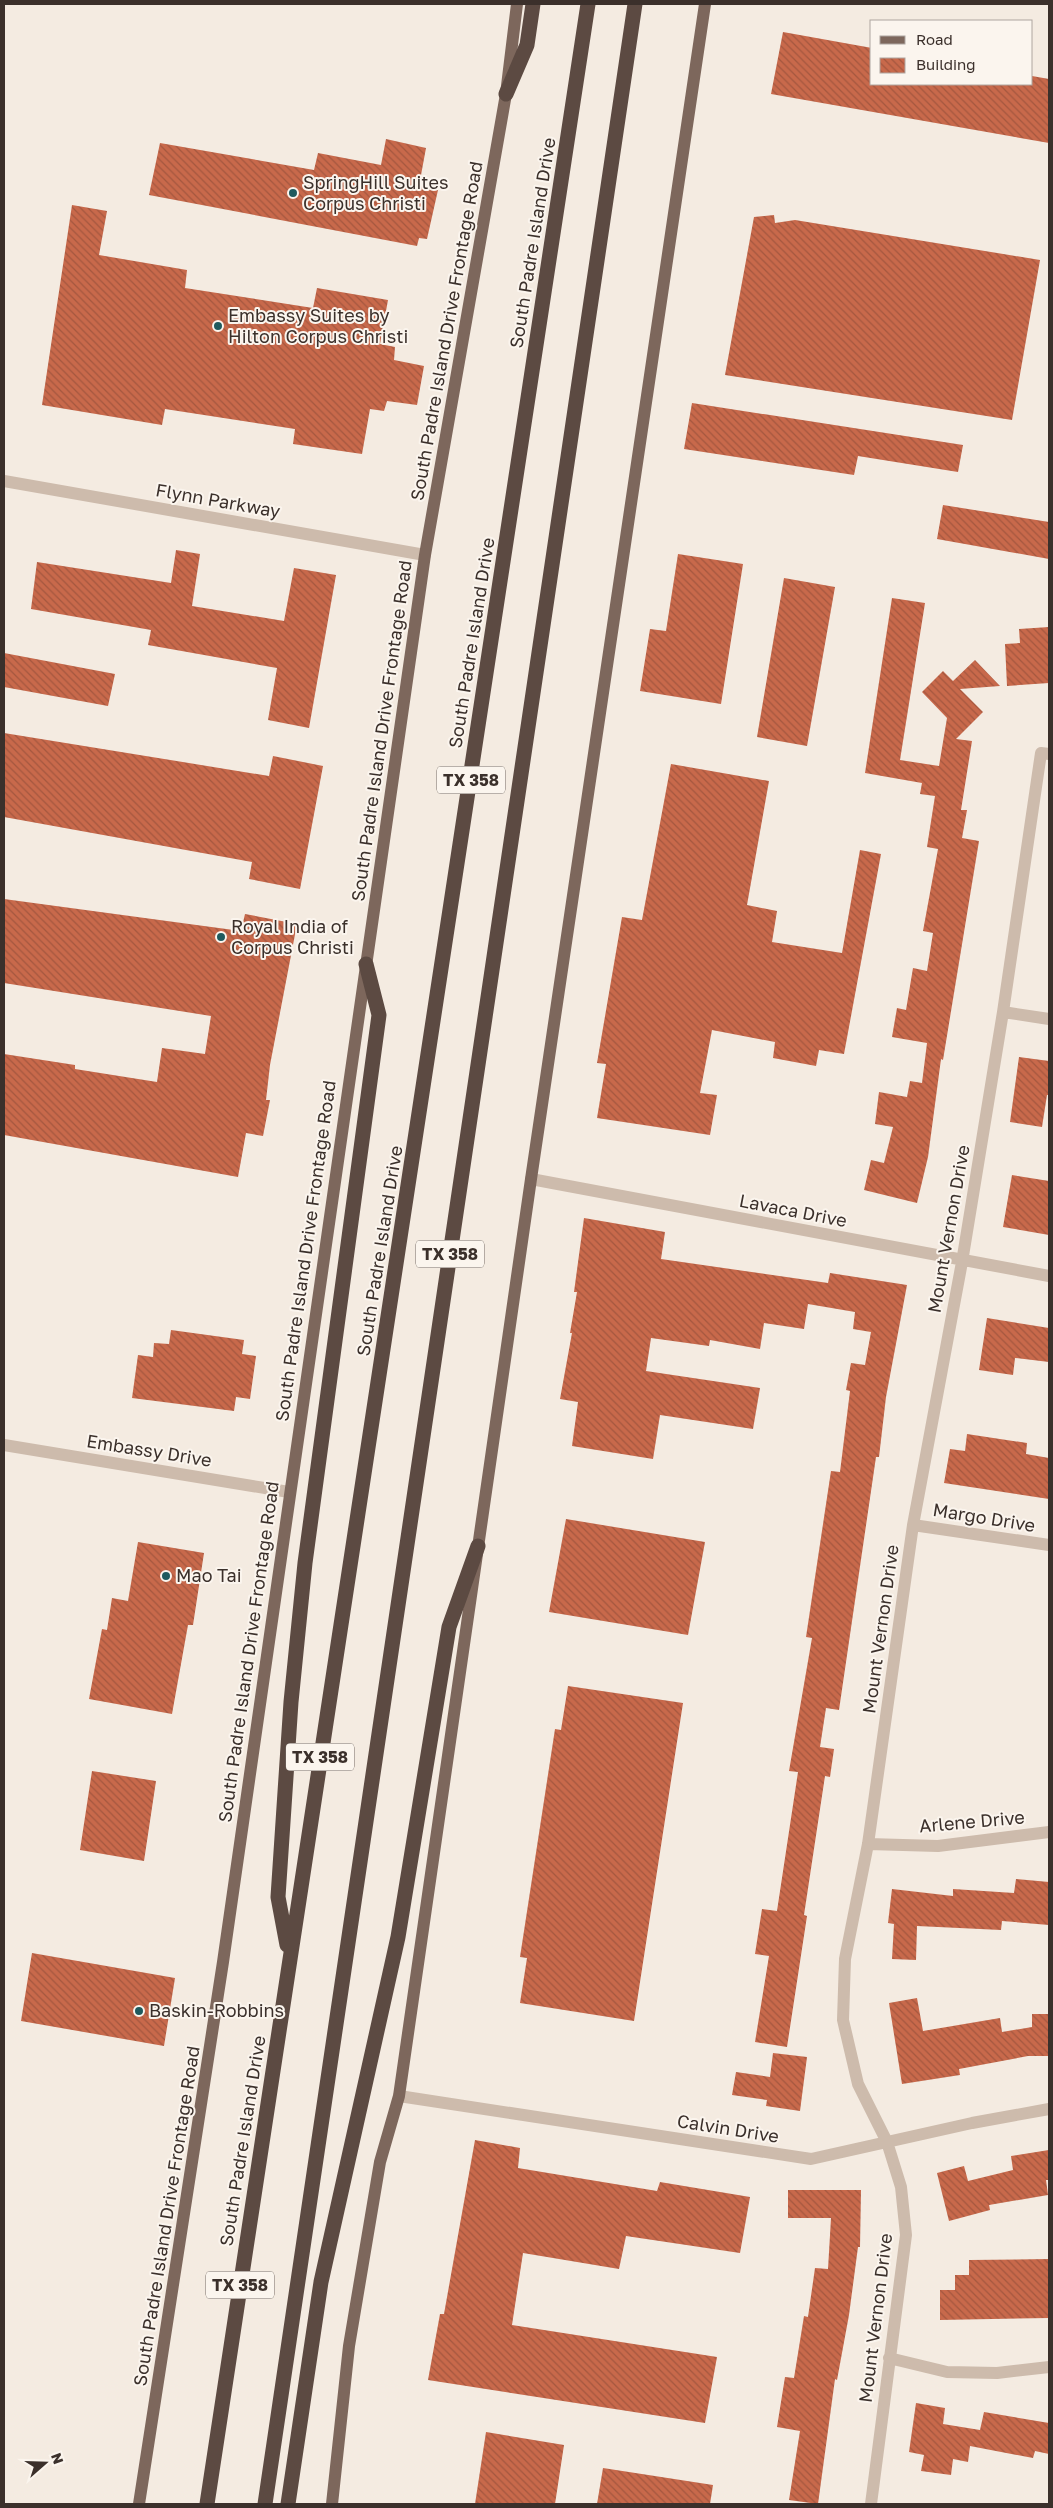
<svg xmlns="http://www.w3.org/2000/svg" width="1053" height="2508" font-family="'Golos Text',sans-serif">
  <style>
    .building { fill: url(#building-back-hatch) }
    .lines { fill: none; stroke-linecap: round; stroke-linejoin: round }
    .minor { stroke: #cdbbac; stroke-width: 12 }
    .major { stroke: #7d675c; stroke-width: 12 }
    .highway { stroke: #5c4a42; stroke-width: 15 }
    .poi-dot { fill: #1f5a5e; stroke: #fbf5ee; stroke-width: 2 }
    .labels { text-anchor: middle; stroke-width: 4; stroke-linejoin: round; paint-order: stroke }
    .shield { fill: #fbf5ee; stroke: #756b66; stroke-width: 1 }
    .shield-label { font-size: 16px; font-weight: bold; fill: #3b302b }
    .poi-label { font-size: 18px; fill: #3b302b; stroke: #fbf5ee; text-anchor: start }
    .street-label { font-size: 18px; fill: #3b302b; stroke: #fbf5ee }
  </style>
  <defs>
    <pattern id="building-back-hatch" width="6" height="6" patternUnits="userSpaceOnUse" patternTransform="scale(1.25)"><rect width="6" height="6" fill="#c8694b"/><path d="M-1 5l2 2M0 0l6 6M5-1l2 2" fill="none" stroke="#a4573f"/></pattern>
  </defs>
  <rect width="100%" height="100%" fill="#f4ebe1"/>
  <path class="building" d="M783 32 872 48V84H1032V76L1049 79V143L771 94Z
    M386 139 426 148 419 186 438 190 427 239 419 238 417 246 149 195 160 143 314 170 318 153 381 165Z
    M72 205 107 211 99 255 187 270 185 288 313 308 317 288 388 300 380 344 395 347 394 360 424 366 417 405 387 401 384 411 370 409 362 454 293 444 295 429 165 409 162 425 42 405Z
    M774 215 775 223 795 220 1040 260 1012 420 725 375 754 217Z
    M692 403 963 445 958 472 858 456 854 475 684 449Z
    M943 505 1049 522V559L937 539Z
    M176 550 200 554 192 606 284 621 294 568 336 575 309 728 268 720 277 668 148 645 151 630 31 609 37 562 171 583Z
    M678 554 743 564 721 704 640 691 650 629 666 631Z
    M784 578 835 587 807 746 757 737Z
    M892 598 925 603 900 760 939 766 947 718 922 692 943 671 953 681 975 660 1000 686 960 689 983 712 956 739 972 741 961 810H967L962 838 979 841 943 1060 941 1059 928 1157 917 1203 864 1190 871 1160 884 1163 893 1127 875 1124 879 1092 907 1097 910 1081 922 1083 927 1043 892 1037 897 1008 906 1010 913 968 927 971 933 933 923 931 938 849 927 847 935 796 920 794 922 783 865 773Z
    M1049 627V683L1007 686 1005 644 1020 643 1019 629Z
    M4 653 115 674 108 706 4 687Z
    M4 733 269 776 273 756 323 766 300 889 249 879 252 862 4 817Z
    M671 764 769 781 747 905 777 911 772 942 842 953 860 850 881 854 844 1054 819 1050 816 1066 773 1058 775 1042 712 1030 700 1093 717 1095 710 1135 597 1118 606 1064 597 1063 622 917 642 920Z
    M4 899 241 931 245 914 297 924 270 1065 266 1100H270L263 1136 246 1133 238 1177 4 1135V1054L75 1065V1069L157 1082 162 1048 205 1054 211 1016 4 983Z
    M1019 1057 1049 1061V1095H1047L1042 1127 1010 1122Z
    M1012 1175 1049 1181V1235L1003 1227Z
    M584 1218 665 1232 661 1259 828 1283 830 1273 907 1285 886 1397 879 1457H876L839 1710 826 1708 820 1747 834 1749 830 1777 825 1776 804 1915 807 1916 787 2047 755 2042 769 1956 755 1954 762 1909 777 1911 798 1772 789 1771 812 1638 806 1637 831 1471 840 1472 850 1391 846 1390 851 1363 865 1365 871 1332 853 1329 855 1312 808 1304 804 1329 764 1323 760 1349 710 1340 709 1346 651 1338 646 1371 760 1388 753 1429 660 1415 653 1459 572 1446 578 1402 560 1399 572 1333H570L577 1292H574Z
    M987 1318 1049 1328V1362L1015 1358 1013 1375 979 1370Z
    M171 1330 244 1340 242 1354 256 1356 250 1399 236 1397 234 1411 132 1398 138 1355 153 1357 154 1343 169 1344Z
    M967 1434 1027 1443 1026 1454 1049 1458V1499L944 1483 950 1449 965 1451Z
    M566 1519 705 1542 688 1635 549 1612Z
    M138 1542 204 1553 193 1625H188L172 1714 89 1699 102 1629 107 1630 112 1598 128 1601Z
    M568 1686 683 1703 634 2021 520 2003 527 1958 520 1957 555 1729 561 1730Z
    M92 1771 156 1781 144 1861 80 1850Z
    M1016 1879 1049 1882V1925L1002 1921 1001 1930 917 1926 916 1960 892 1959 894 1924 888 1923 892 1889 953 1896V1889L1014 1893Z
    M32 1953 175 1978 164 2046 21 2021Z
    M917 1998 923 2031 1000 2018 1002 2032 1032 2027V2014H1049V2056H1028L959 2069 960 2075 902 2084 889 2003Z
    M773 2053 807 2057 800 2111 766 2106 767 2100 732 2095 736 2072 770 2077Z
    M475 2140 520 2148 518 2168 657 2191 660 2182 750 2197 740 2253 626 2236 619 2269 523 2253 512 2325 717 2357 705 2423 428 2380 440 2314H444Z
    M1049 2150V2180H1046L1048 2195 989 2205 990 2210 949 2221 937 2173 964 2166 968 2181 1013 2170 1011 2156Z
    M788 2190H861L860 2247H858L849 2315 837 2380 835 2379 818 2504 789 2500 800 2431 777 2427 785 2377 794 2378 804 2316 808 2317 815 2268 828 2269 831 2218H788Z
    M1049 2259V2318L940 2320V2290H955V2275H969V2260Z
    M916 2403 945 2408 943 2424 980 2430 984 2412 1049 2423V2454L1035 2451 1033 2458 970 2446 968 2462 953 2459 951 2475 921 2471 924 2455 909 2452Z
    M486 2432 564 2445 555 2504H475Z
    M603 2468 713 2485 710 2504H597Z"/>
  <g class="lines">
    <path class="minor" d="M4 481 425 555
      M1003 1012 1049 1019
      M531 1179 1049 1276
      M4 1445 289 1492
      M913 1525 1049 1545
      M868 1844 938 1846 1049 1832
      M399 2096 811 2159 972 2123 1049 2109
      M889 2358 947 2372 997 2373 1049 2367
      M871 2504 906 2235 901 2187 887 2142 858 2084 843 2020 845 1959 868 1844 913 1525 962 1262 1003 1012 1041 753 1049 754"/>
    <path class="major" d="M139 2504 223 1962 425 555 506 94 517 4
      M332 2504 349 2346 380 2162 399 2096 531 1179 705 4"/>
    <path class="highway" d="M506 94 527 45 533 4
      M287 1945 278 1897 291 1702 305 1563 379 1015 366 964
      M207 2504 588 4
      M265 2504 635 4
      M288 2504 321 2282 398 1937 449 1627 478 1546"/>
  </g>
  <g class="poi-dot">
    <circle cx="293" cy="193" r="5"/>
    <circle cx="218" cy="326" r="5"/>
    <circle cx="221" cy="937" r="5"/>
    <circle cx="166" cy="1576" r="5"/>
    <circle cx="139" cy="2011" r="5"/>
  </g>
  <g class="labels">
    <g class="shield">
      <rect x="437" y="766.5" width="68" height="27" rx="4"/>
      <rect x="416" y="1240.5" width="68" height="27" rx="4"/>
      <rect x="286" y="1743.5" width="68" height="27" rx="4"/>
      <rect x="206" y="2271.5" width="68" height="27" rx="4"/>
    </g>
    <g class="shield-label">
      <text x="471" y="786">TX 358</text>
      <text x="450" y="1260">TX 358</text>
      <text x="320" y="1763">TX 358</text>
      <text x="240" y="2291">TX 358</text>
    </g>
    <g class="poi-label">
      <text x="303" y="189">SpringHill Suites<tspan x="303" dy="21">Corpus Christi</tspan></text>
      <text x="228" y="322">Embassy Suites by<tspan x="228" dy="21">Hilton Corpus Christi</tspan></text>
      <text x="231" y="933">Royal India of<tspan x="231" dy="21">Corpus Christi</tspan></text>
      <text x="176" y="1582">Mao Tai</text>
      <text x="149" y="2017">Baskin-Robbins</text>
    </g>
    <g class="street-label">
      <text transform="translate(533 243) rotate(-81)" y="6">South Padre Island Drive</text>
      <text transform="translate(447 331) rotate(-80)" y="6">South Padre Island Drive Frontage Road</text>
      <text transform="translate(218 501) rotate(10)" y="6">Flynn Parkway</text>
      <text transform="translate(472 643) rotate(-81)" y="6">South Padre Island Drive</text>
      <text transform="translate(382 731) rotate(-82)" y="6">South Padre Island Drive Frontage Road</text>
      <text transform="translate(793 1211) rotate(11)" y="6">Lavaca Drive</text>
      <text transform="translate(949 1229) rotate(-80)" y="6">Mount Vernon Drive</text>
      <text transform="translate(306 1251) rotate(-82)" y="6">South Padre Island Drive Frontage Road</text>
      <text transform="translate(380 1251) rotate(-81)" y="6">South Padre Island Drive</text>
      <text transform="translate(149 1451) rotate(9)" y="6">Embassy Drive</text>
      <text transform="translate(984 1518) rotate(9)" y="6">Margo Drive</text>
      <text transform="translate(881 1629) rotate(-82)" y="6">Mount Vernon Drive</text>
      <text transform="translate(249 1652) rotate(-82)" y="6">South Padre Island Drive Frontage Road</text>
      <text transform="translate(972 1822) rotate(-5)" y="6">Arlene Drive</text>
      <text transform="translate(728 2129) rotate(9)" y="6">Calvin Drive</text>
      <text transform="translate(243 2141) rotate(-81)" y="6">South Padre Island Drive</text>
      <text transform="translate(167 2216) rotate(-81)" y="6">South Padre Island Drive Frontage Road</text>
      <text transform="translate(876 2318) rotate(-83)" y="6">Mount Vernon Drive</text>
    </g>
  </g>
  <rect width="1053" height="2508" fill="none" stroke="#3b302b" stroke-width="10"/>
  <rect x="870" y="20" width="162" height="65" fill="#fbf5ee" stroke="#aea6a0"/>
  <rect x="880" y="36" width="25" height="8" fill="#7d675c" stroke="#aea6a0"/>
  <text x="916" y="45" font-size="15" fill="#3b302b">Road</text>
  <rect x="880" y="58" width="25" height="15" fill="url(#building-back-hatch)" stroke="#aea6a0"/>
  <text x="916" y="70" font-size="15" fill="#3b302b">Building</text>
  <g transform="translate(45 2463) rotate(70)" stroke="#fbf5ee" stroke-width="4" paint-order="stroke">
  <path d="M0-4L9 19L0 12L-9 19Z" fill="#3b302b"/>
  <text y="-8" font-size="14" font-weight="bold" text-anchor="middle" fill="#3b302b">N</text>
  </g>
</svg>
